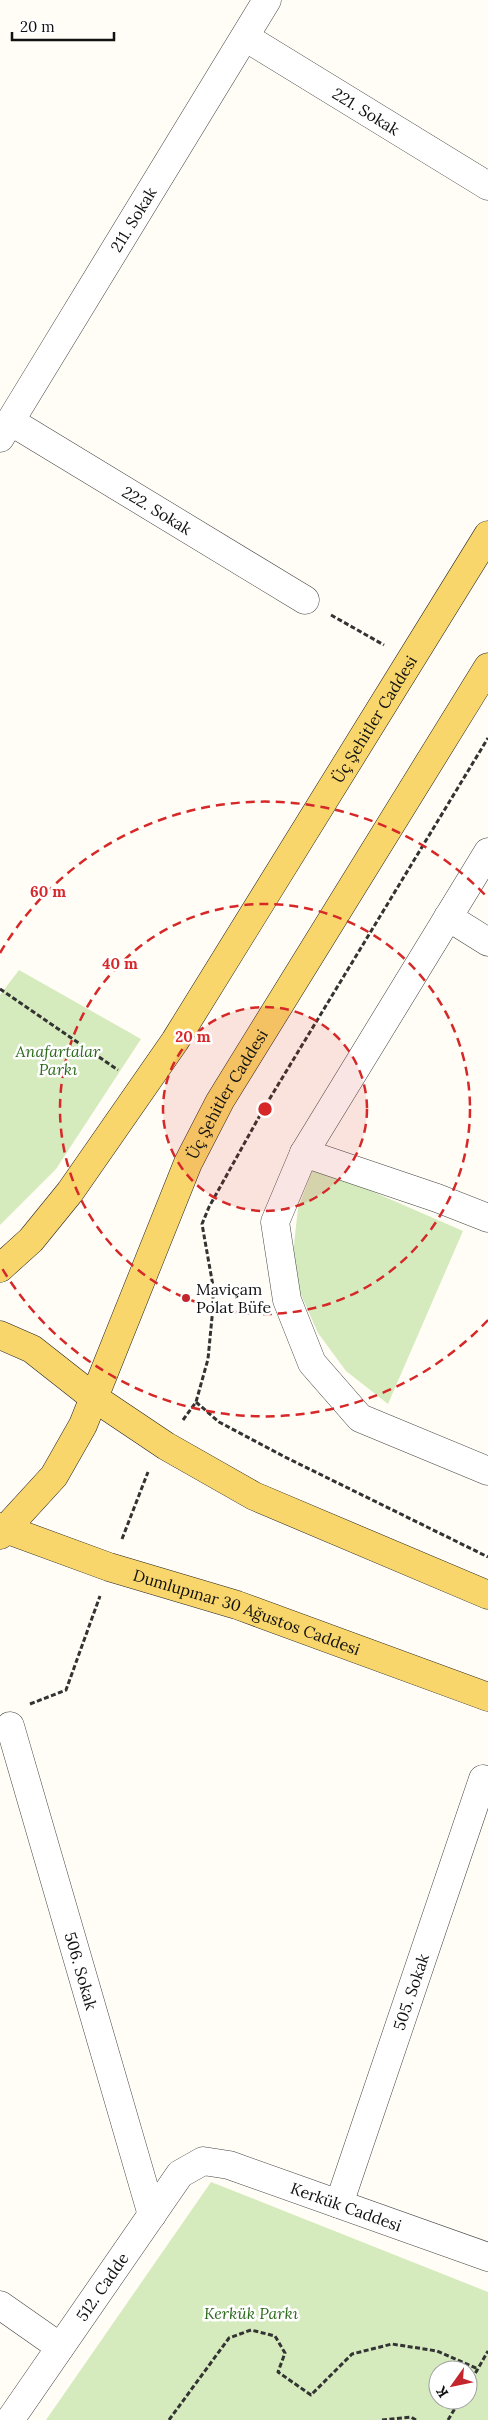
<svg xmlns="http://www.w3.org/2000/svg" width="488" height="2420" font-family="Lora,serif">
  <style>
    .green { fill: #d5ebbd; fill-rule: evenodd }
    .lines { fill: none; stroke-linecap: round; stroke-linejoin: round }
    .minor-casing { stroke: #444; stroke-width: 29 }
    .major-casing { stroke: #222; stroke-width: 29 }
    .path { stroke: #333; stroke-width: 3; stroke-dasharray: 5 2.5; stroke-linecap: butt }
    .minor { stroke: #fff; stroke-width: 28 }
    .major { stroke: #f9d66b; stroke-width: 28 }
    .ring { fill: none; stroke: #d62828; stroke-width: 2.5; stroke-dasharray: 9 6 }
    .poi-dot { fill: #c4262e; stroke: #fff; stroke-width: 2 }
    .labels { text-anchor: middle; stroke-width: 5; stroke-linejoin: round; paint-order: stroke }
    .street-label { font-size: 16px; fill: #111; stroke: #fff }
    .park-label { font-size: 16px; font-style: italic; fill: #2f6b1f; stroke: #fff }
    .poi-label { font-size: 16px; fill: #111; stroke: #fff; text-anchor: start }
    .centre { fill: #d62828; stroke: #fff; stroke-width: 2.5 }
    .ring-label { font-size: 15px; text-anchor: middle; font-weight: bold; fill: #d62828; stroke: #fff; stroke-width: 5; stroke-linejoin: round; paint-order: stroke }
  </style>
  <rect width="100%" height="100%" fill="#fffdf5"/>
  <path class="green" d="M19 970 141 1039 56 1169 0 1225V995Z
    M314 1166 463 1231 388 1404 346 1371 318 1333 291 1272 298 1208Z
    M211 2182 488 2292V2420H46ZM438 2370H468V2400H438Z"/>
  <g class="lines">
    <defs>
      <g id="minor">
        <path id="s1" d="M245 37 488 186"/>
        <path id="s2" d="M10 421 305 600"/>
        <path id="s3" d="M0 438 267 0"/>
        <path d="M488 852 304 1153 275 1222 287 1300 312 1363 360 1418 488 1471"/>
        <path d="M448 917 488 942"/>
        <path d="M304 1153 437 1198 488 1218"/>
        <path id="s4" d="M10 1726 152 2215"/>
        <path id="s5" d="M339 2204 483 1779"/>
        <path d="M0 2305 60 2347"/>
        <path id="s6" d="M10 2420 180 2174 203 2161 229 2165 488 2257"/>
      </g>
      <g id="major">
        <path id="s7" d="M0 1268 31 1240 70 1192 175 1041 488 535"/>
        <path d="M0 1335 32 1349 93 1397 166 1446 254 1496 488 1595"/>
        <path id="s8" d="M0 1527 109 1567 237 1605 488 1697"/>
        <path id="s9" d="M0 1535 54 1476 83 1425 188 1163 220 1101 488 667"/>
      </g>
    </defs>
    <use href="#minor" class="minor-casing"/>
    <use href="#major" class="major-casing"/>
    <path class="path" d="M331 615 384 645
      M0 989 118 1070
      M196 1402 219 1422 285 1457 488 1557
      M183 1420 196 1402 208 1359 213 1307V1286L202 1224 209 1207 264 1108 488 738
      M122 1539 148 1472
      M30 1704 66 1690 100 1596
      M468 2386 488 2351
      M169 2420 229 2338 251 2330 275 2336 285 2353 278 2372 311 2395 352 2354 392 2344 437 2351 478 2369
      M382 2420 411 2417 416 2420
      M448 2420 460 2400"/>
    <use href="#minor" class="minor"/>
    <use href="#major" class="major"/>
  </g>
  <circle cx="265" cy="1109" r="102" fill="#d62828" fill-opacity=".12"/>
  <g class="ring">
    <circle cx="265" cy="1109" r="102"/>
    <circle cx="265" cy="1109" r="205"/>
    <path d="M488 1320A307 307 0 0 1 0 1265M0 953A307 307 0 0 1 488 898"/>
  </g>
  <circle class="poi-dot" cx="186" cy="1298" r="5"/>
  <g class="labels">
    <g class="street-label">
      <text dy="6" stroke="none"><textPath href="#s1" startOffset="142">221. Sokak</textPath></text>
      <text dy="6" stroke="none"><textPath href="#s3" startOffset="256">211. Sokak</textPath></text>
      <text dy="6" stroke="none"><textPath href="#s2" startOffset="172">222. Sokak</textPath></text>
      <text dy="6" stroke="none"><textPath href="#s7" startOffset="666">Üç Şehitler Caddesi</textPath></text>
      <text dy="6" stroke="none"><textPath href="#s9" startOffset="500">Üç Şehitler Caddesi</textPath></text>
      <text dy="6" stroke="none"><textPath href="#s8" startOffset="261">Dumlupınar 30 Ağustos Caddesi</textPath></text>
      <text dy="6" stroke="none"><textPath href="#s4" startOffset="255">506. Sokak</textPath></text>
      <text dy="6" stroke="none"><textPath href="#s5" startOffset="224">505. Sokak</textPath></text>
      <text dy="6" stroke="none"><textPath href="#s6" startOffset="476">Kerkük Caddesi</textPath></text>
      <text dy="6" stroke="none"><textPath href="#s6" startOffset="162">512. Cadde</textPath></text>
    </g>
    <g class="park-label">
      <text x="58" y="1057">Anafartalar<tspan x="58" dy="18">Parkı</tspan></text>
      <text x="251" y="2319">Kerkük Parkı</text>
    </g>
    <g class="poi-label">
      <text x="196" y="1295">Maviçam<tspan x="196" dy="18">Polat Büfe</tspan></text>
    </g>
  </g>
  <circle cx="265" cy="1109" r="8" class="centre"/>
  <g class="ring-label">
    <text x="48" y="897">60 m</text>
    <text x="120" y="969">40 m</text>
    <text x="193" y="1042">20 m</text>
  </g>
  <g transform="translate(453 2385) rotate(237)"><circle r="24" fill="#ffffff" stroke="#a0a0a0"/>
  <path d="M0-4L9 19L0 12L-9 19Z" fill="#c4262e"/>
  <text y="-8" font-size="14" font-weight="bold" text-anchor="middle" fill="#111111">K</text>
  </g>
  <path d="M12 32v8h102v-8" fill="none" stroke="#111111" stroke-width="2.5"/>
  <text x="20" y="32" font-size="15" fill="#111111" stroke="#ffffff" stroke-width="4" paint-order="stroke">20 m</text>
</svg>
